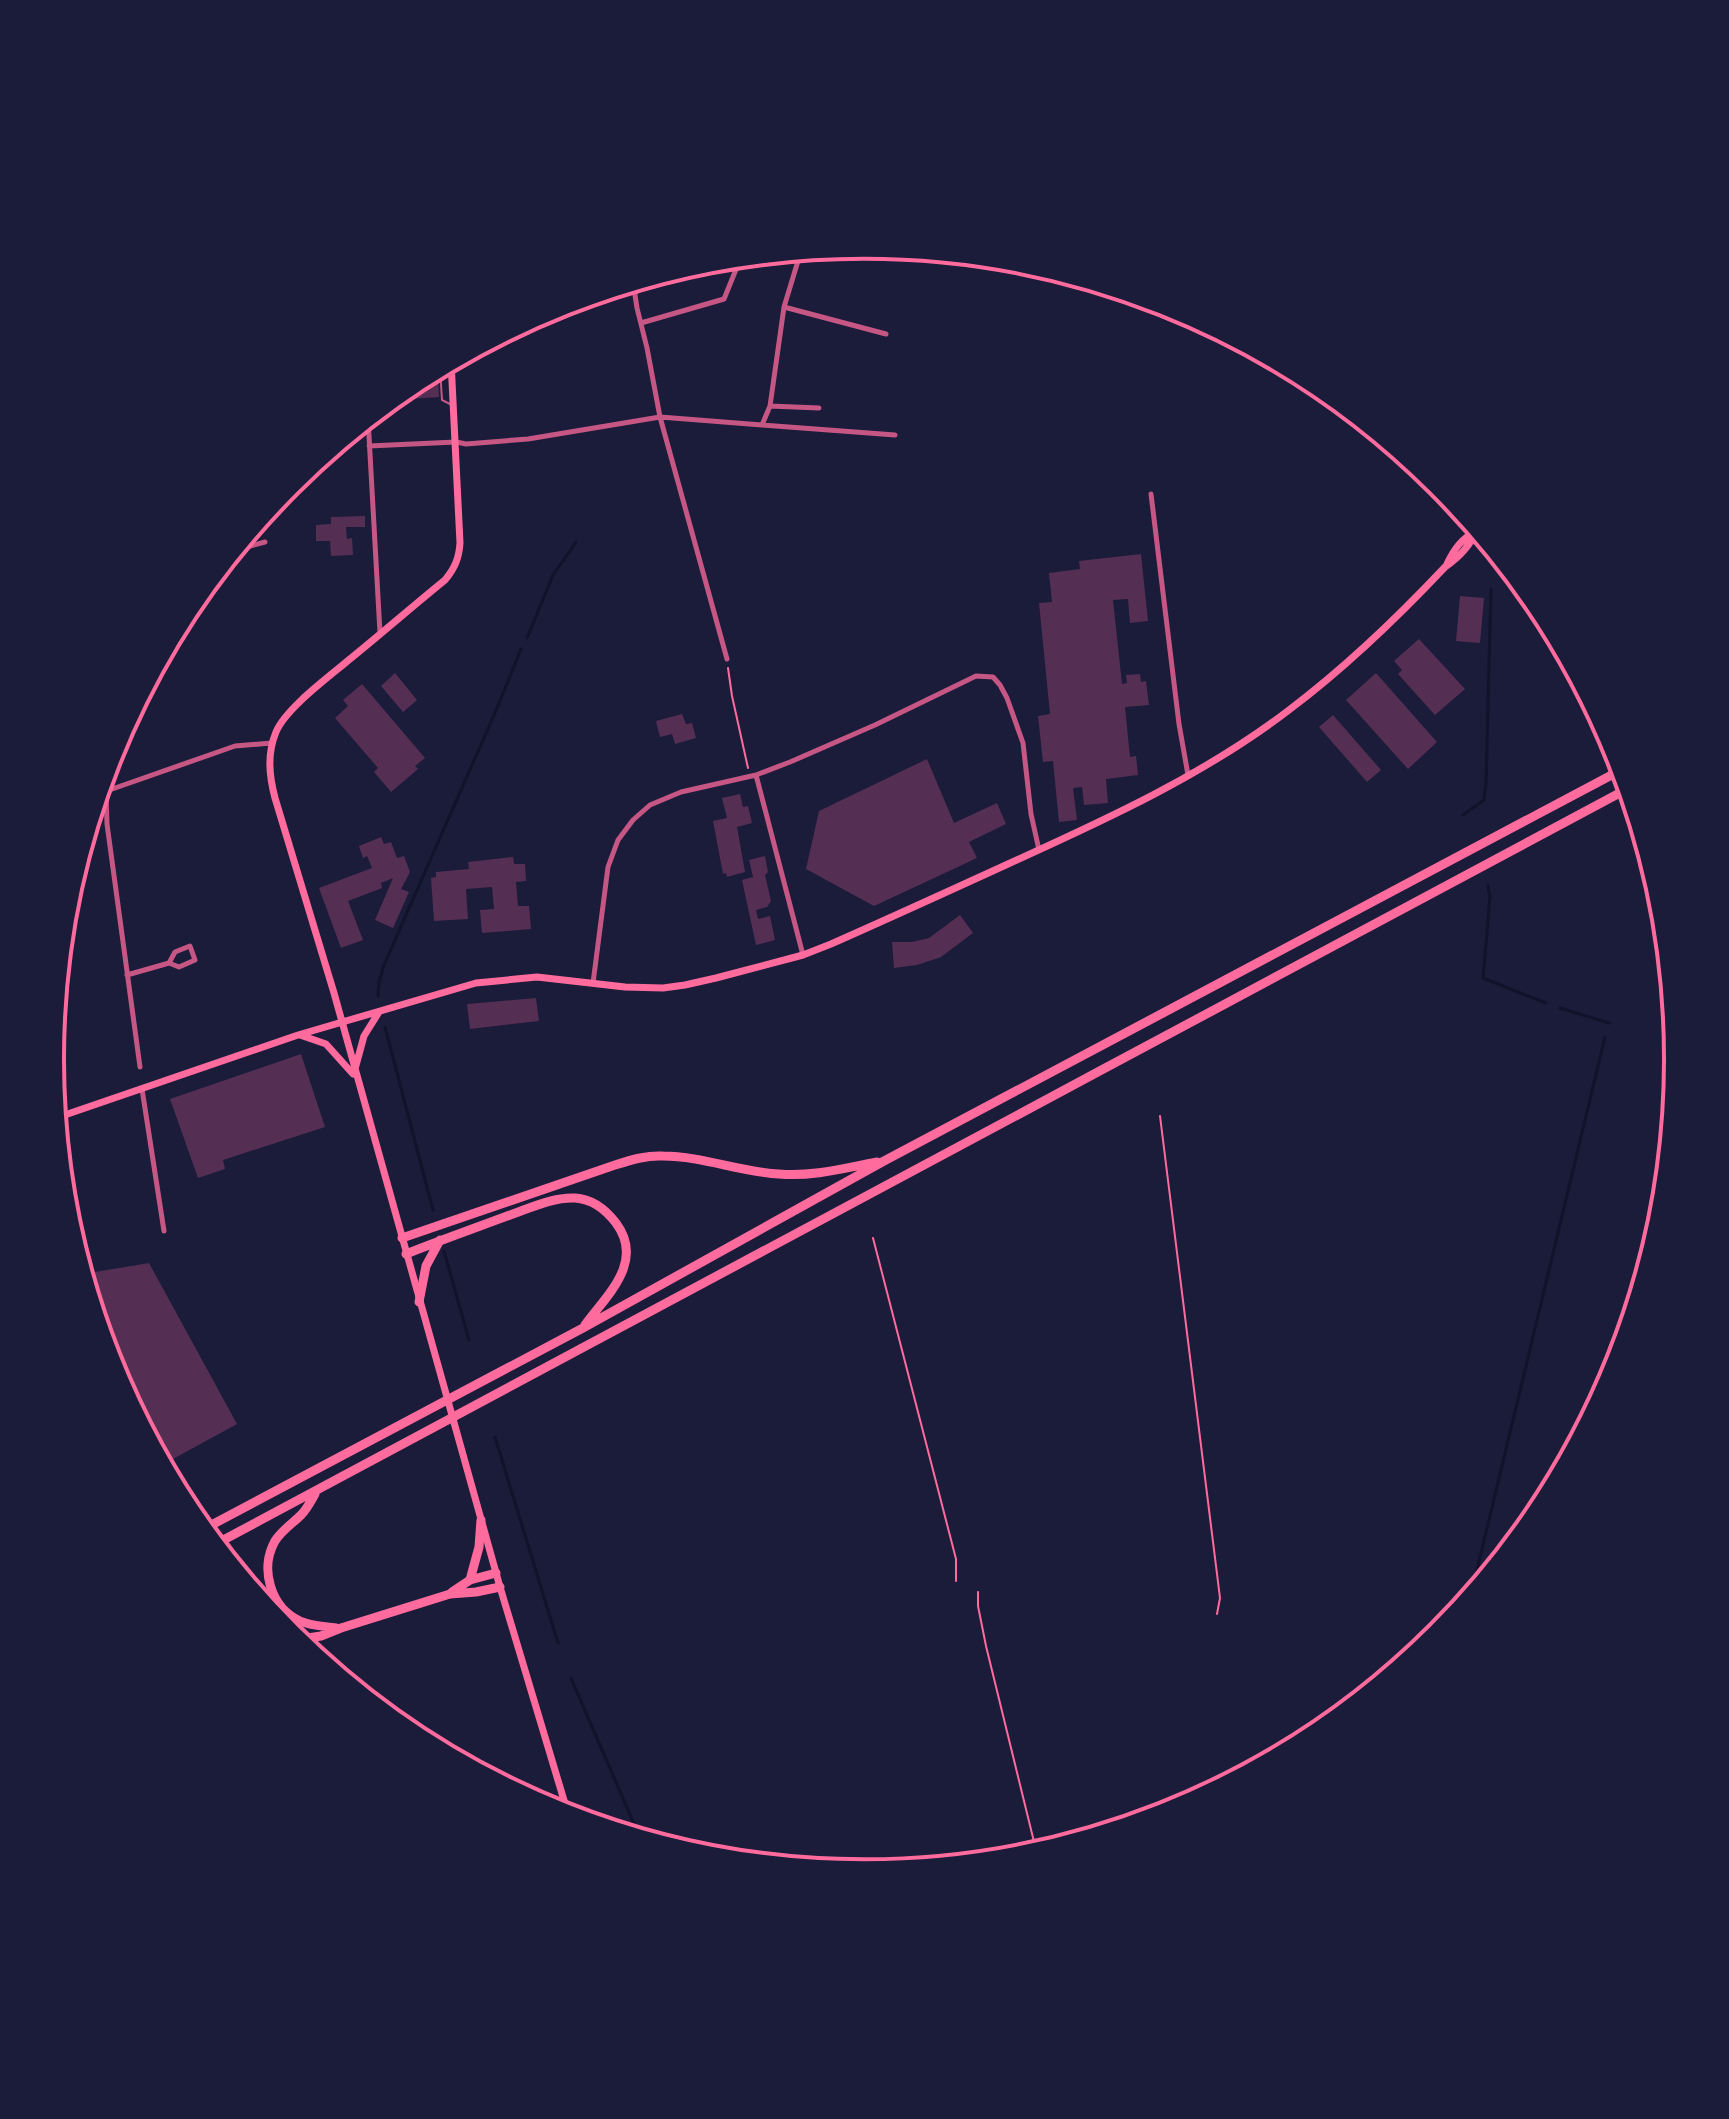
<svg xmlns="http://www.w3.org/2000/svg" width="1729" height="2119" font-family="'Fira Sans',sans-serif">
  <style>
    .lines { fill: none; stroke-linecap: round; stroke-linejoin: round }
    .stream { stroke: #12122b; stroke-width: 3 }
    .building { fill: #542f53 }
    .path { stroke: #ff6b9d; stroke-width: 2 }
    .service { stroke: #c65784; stroke-width: 2 }
    .minor { stroke: #c65784; stroke-width: 5 }
    .secondary { stroke: #ff6b9d; stroke-width: 7 }
    .motorway { stroke: #ff6b9d; stroke-width: 9 }
    .rim { fill: none; stroke: #ff6b9d; stroke-width: 4 }
  </style>
  <rect width="100%" height="100%" fill="#1b1b3a"/>
  <g class="lines">
    <path class="stream" d="M527 638 553 575 576 542
      M1463 815 1484 800 1486 782 1491 589
      M1488 886 1490 897 1483 978 1546 1003
      M378 996 379 982 384 965 498 706 521 649
      M1560 1008 1609 1023
      M385 1027 433 1210
      M444 1251 469 1340
      M495 1437 558 1643
      M1470 1599 1605 1037
      M571 1678 640 1838"/>
  </g>
  <path class="building" d="M438 375 439 397 409 399 408 385 424 376Z
    M365 516V527H346L347 539 352 538 353 555 331 556 330 541H316V525L331 524V517Z
    M1141 554 1148 621 1130 623 1128 599 1113 600 1122 684 1127 683 1126 675 1140 674 1141 682 1146 681 1149 705 1125 707 1130 757 1136 756 1138 775 1106 779 1108 803 1084 805 1082 787 1073 788 1077 820 1059 822 1053 761 1043 762 1038 716 1050 714 1039 603 1052 602 1049 573 1080 569 1079 561Z
    M1460 596 1484 598 1480 643 1456 641Z
    M1419 639 1465 689 1435 715 1398 674 1402 670 1394 661Z
    M395 673 417 700 403 712 381 686Z
    M1376 673 1437 742 1408 769 1346 700Z
    M362 684 425 758 415 766 418 769 391 792 374 772 378 768 335 718 348 706 343 700Z
    M682 714 686 724 692 723 696 738 675 744 672 734 660 737 656 721Z
    M1333 715 1381 770 1367 782 1319 727Z
    M927 759 954 823 997 803 1006 824 969 842 977 858 874 906 806 869 819 811Z
    M740 794 743 807 748 806 752 823 737 827 745 872 727 877 726 873 723 874 713 821 727 818 722 798Z
    M381 837 384 844 391 842 397 858 404 856 410 872 401 889 409 892 393 928 375 920 393 878 381 883 382 888 348 901 363 940 341 948 319 888 372 868 367 856 363 858 359 846Z
    M765 856 768 872 765 875 771 901 767 907 756 910 758 919 770 916 775 940 756 945 742 880 753 877 749 860Z
    M513 857 514 864H525L526 881 516 882 518 906H529L531 929 482 933 480 910 494 909 492 887 466 889 468 919 434 921 431 878 436 877V872L469 869 468 862Z
    M960 915 973 933 941 957 917 965 894 968 892 942H912L929 938Z
    M536 998 539 1021 470 1029 467 1004Z
    M301 1054 325 1127 223 1160 225 1169 198 1178 170 1099Z
    M149 1263 237 1424 162 1465 112 1371 83 1274Z"/>
  <g class="lines">
    <path class="path" d="M1459 506 1463 528
      M728 668 732 696 748 768
      M1160 1116 1220 1598 1217 1614
      M873 1238 956 1559V1581
      M978 1592V1606L986 1646 1037 1854"/>
    <path class="service" d="M447 364 440 368 442 400 452 405"/>
    <path class="minor" d="M636 282 635 295 637 308 647 348 660 417 727 659
      M784 307 886 334
      M641 323 724 299 737 267 734 258
      M770 406 784 307 801 251
      M368 418 380 633
      M762 425 895 435
      M369 446 456 442 466 444 528 439 660 417 762 425 770 406 819 408
      M1151 494 1179 724 1188 775
      M243 548 265 542
      M227 559 236 554 243 548 240 543
      M756 775 803 955
      M103 777 106 791 107 824 140 1067
      M98 794 235 746 272 743
      M127 975 169 963 179 967 195 960 190 946 175 952 169 963
      M593 983 608 867 618 840 633 820 650 805 681 792 756 775 790 762 875 725 976 676 993 677 1000 685 1007 698 1023 743 1031 814 1039 850
      M142 1089 164 1231"/>
    <path class="secondary" d="M451 361 460 543C459 558 455 568 445 580 413 606 382 633 350 659 330 676 286 708 276 732 267 754 269 775 275 798L334 993 500 1587 569 1817
      M1447 564C1454 549 1462 538 1477 531
      M300 1035 326 1044 353 1074
      M355 1069 364 1036 379 1012
      M56 1118 298 1035 476 983 537 977 625 987 663 988 685 985 716 978 803 955 831 944C890 918 949 891 1008 864 1105 820 1204 775 1289 710 1346 667 1397 618 1445 567 1461 556 1469 546 1478 529"/>
    <path class="motorway" d="M402 1238 615 1165C631 1160 647 1155 663 1156 702 1156 740 1172 779 1174 812 1177 845 1168 877 1162
      M406 1254C441 1240 475 1228 510 1215 530 1208 553 1197 575 1198 592 1199 606 1210 616 1223 645 1262 607 1295 585 1325
      M419 1302 426 1266 440 1240
      M315 1494C311 1501 307 1509 301 1515 292 1524 282 1530 275 1541 259 1569 271 1608 300 1621 311 1626 324 1626 336 1628
      M202 1530 583 1328 884 1161 1623 769
      M214 1545C688 1296 1156 1038 1629 788
      M470 1580 479 1547 481 1520
      M452 1592 470 1580 496 1573
      M294 1640 321 1636 341 1628 450 1594 476 1592 500 1587"/>
  </g>
  <path d="M0 0H1729V2119H0ZM64 1059a800 800 0 1 1 1600 0a800 800 0 1 1-1600 0Z" fill="#1b1b3a" fill-rule="evenodd"/>
  <path class="rim" d="M64 1059a800 800 0 1 1 1600 0a800 800 0 1 1-1600 0Z"/>
</svg>
